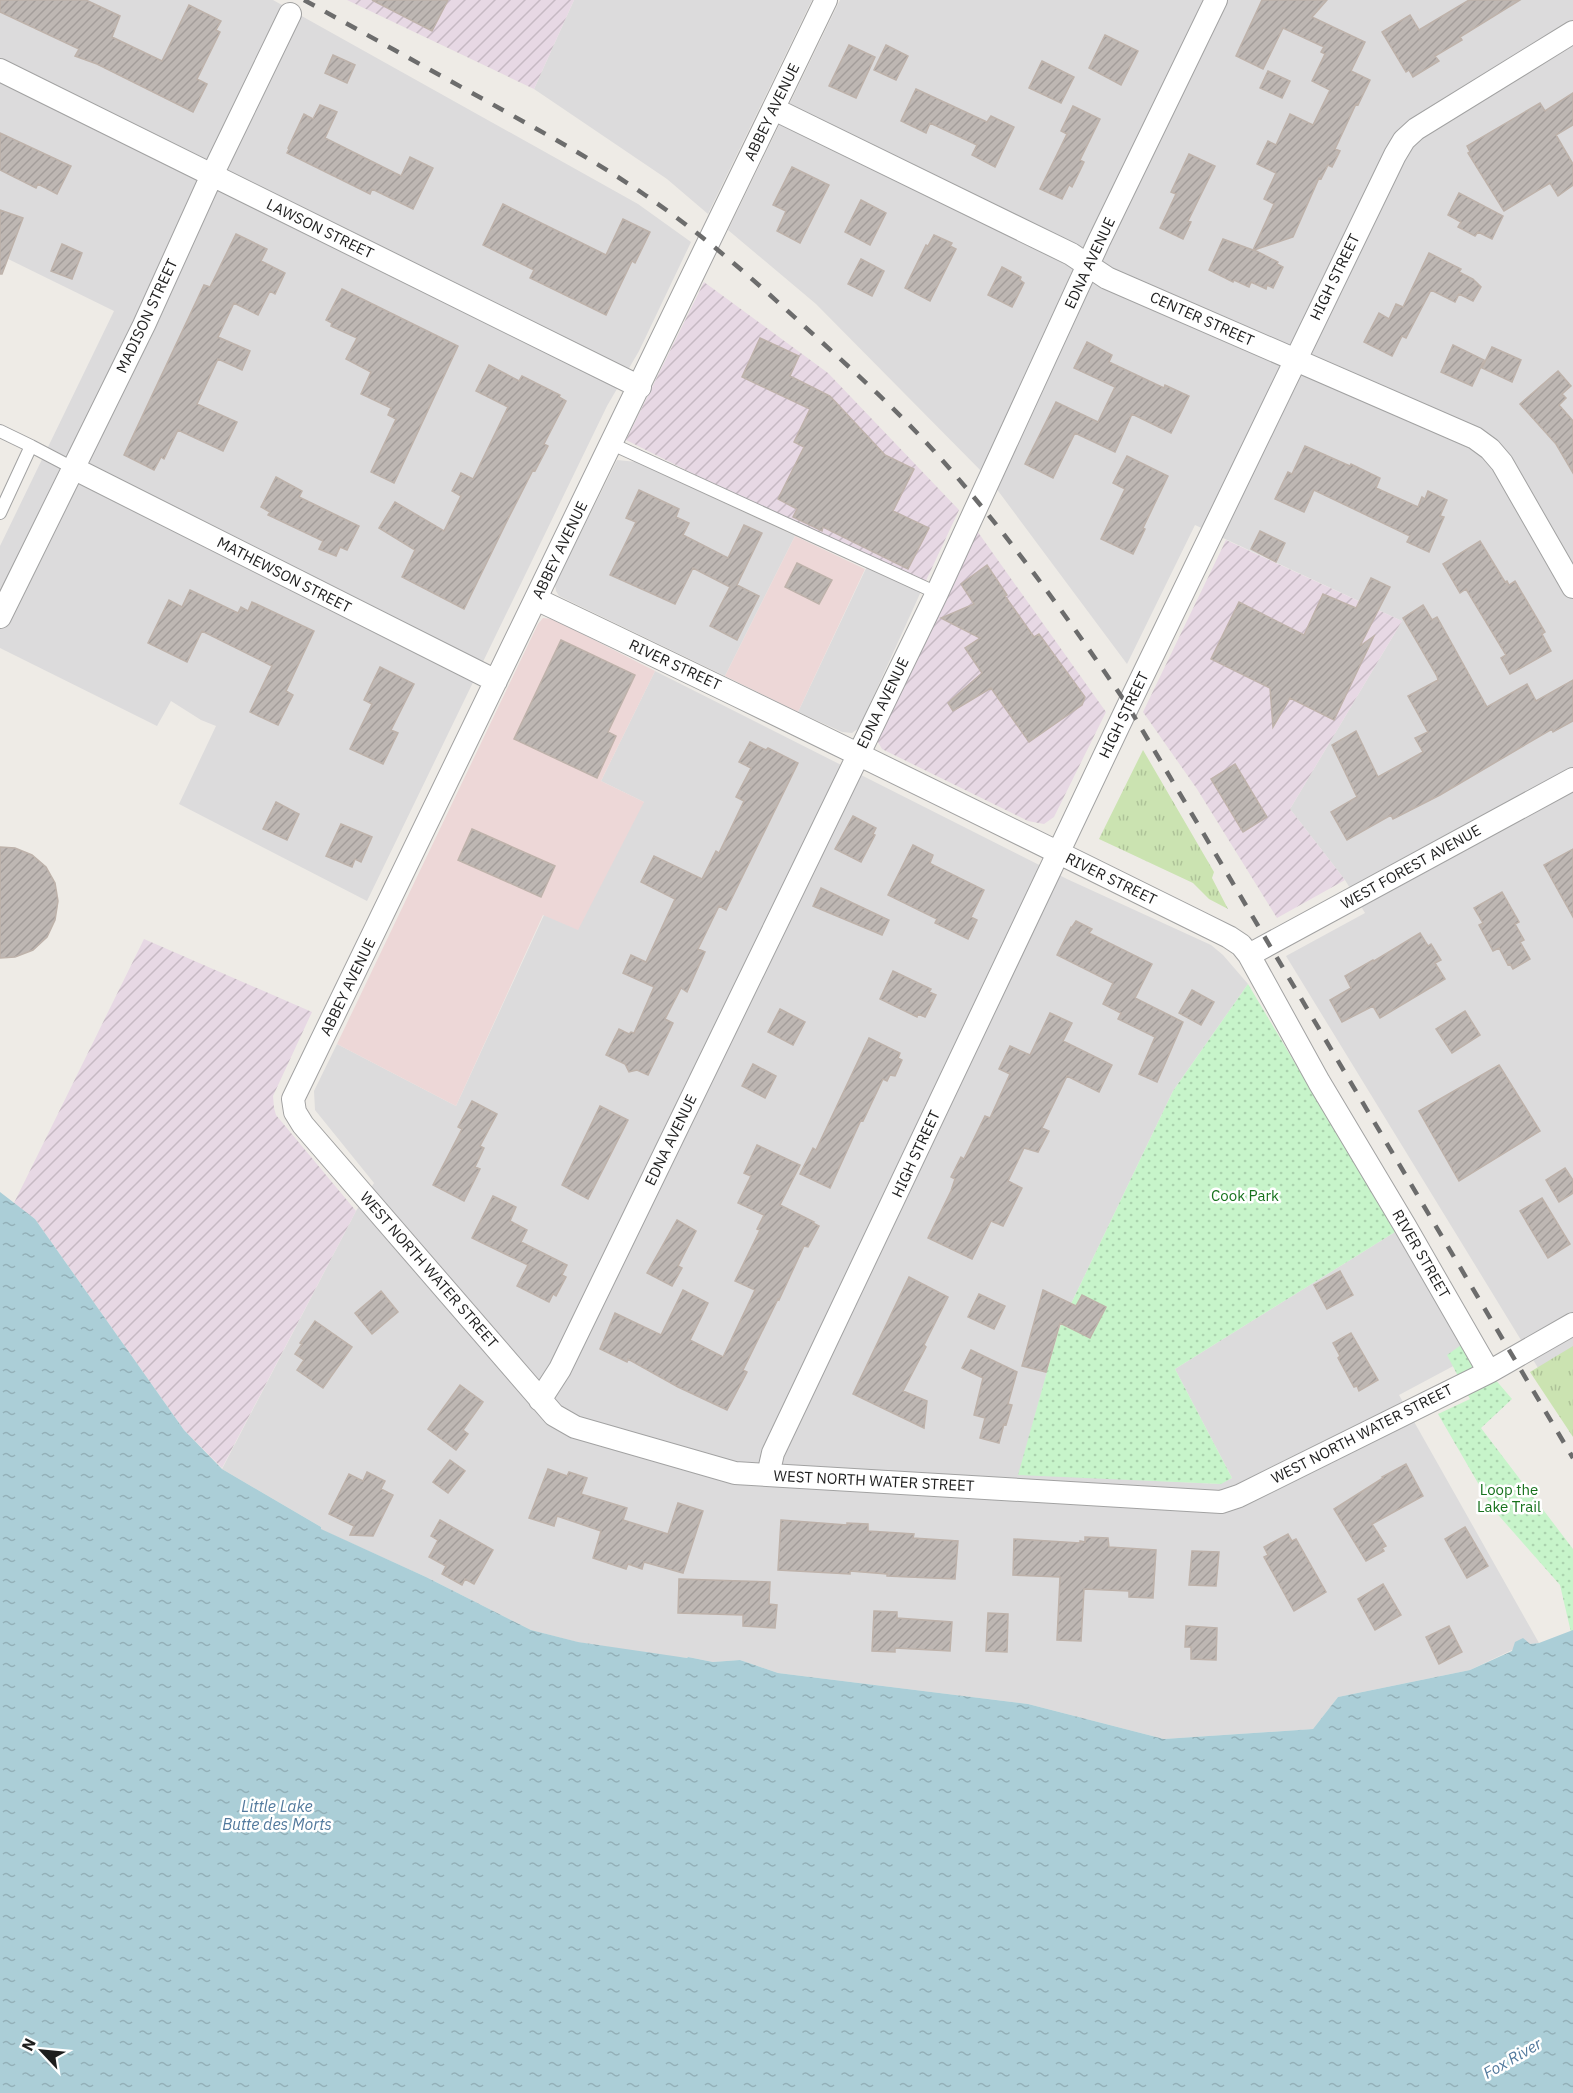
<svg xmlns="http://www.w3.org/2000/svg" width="1573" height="2093" font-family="'IBM Plex Sans',sans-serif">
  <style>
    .residential { fill: #dcdbdc }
    .commercial { fill: #edd7d7 }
    .industrial { fill: url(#industrial-furrows) }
    .grass { fill: url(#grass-tufts) }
    .park { fill: url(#park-dots) }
    .water { fill: url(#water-ripples) }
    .building { fill: url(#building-hatch); stroke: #beb2aa; stroke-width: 1.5 }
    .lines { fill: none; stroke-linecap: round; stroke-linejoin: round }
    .lane-casing { stroke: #a2a2a2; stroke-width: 14 }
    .street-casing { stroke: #a2a2a2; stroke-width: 24 }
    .lane { stroke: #fff; stroke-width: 12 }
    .street { stroke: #fff; stroke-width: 22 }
    .rail { stroke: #6c6c6c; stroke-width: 4.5; stroke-dasharray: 12 12; stroke-linecap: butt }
    .labels { text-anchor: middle; stroke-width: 5; stroke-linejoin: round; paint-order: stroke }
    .street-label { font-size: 15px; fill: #1e1e1e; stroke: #fff }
    .park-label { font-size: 15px; fill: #17721d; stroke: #fff }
    .water-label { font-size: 16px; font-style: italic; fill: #52799d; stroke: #fff }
  </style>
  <defs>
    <pattern id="industrial-furrows" width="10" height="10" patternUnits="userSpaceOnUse" patternTransform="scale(1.5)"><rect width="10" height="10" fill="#e7d8e4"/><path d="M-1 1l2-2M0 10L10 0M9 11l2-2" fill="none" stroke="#c6b9c3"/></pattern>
    <pattern id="grass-tufts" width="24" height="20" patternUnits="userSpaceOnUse" patternTransform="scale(1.5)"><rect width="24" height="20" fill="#cbe3b1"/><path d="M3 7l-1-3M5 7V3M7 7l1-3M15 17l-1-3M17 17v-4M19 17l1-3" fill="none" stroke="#aec298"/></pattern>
    <pattern id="park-dots" width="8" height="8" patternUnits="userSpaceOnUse" patternTransform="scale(1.5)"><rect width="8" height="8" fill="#c7f4ca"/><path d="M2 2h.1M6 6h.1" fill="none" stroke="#aad1ad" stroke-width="1.8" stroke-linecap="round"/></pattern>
    <pattern id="water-ripples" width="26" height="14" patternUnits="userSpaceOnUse" patternTransform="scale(1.5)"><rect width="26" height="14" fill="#abced7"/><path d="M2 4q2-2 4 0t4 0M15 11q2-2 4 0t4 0" fill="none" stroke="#93b0b8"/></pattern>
    <pattern id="building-hatch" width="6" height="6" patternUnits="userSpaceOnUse" patternTransform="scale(1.5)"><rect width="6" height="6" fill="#beb7b3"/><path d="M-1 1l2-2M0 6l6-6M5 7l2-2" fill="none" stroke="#a39d9a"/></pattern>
  </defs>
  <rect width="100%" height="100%" fill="#eeebe6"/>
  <path class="residential" d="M0 0H273L638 204 691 242 639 351 607 406 367 901 179 804 216 726 201 720 171 701 157 726 0 648V546L114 311 0 255Z
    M574 0H812L708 214 667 179 534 89Z
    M840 0H1573V1425L1286 956 1365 913 1345 880 1290 809 1402 621 1195 525 1127 664 990 480 816 304 728 230Z
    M617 460 637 462 795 536 725 676 559 596 556 591 555 585Z
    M869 562 923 587 859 728 852 733 842 732 798 712Z
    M655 671 1067 879 1211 945 1223 955 1248 984 1173 1091 1059 1329 1019 1474 1220 1484 1232 1478 1175 1369 1395 1232 1460 1339 1466 1355 1459 1363 1399 1395 1539 1643 1530 1644 1512 1650 1470 1670 1338 1697 1313 1729 1164 1739 1028 1704 778 1673 740 1660 713 1662 688 1657 687 1658 665 1656 577 1642 531 1630 426 1577 320 1529 321 1527 222 1469 356 1211 374 1183 315 1110 314 1091 337 1044 456 1106 544 915 644 802 601 781Z"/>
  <path class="commercial" d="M795 536 865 569 798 712 725 676Z
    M543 618 553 619 655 671 601 781 644 802 578 930 543 915 456 1106 337 1044 538 624Z"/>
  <path class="industrial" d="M347 0H574L534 89Z
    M704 282 828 373 959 510 923 587 869 562 626 440Z
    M975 528 1106 712 1054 817 1044 824 1028 821 882 749 878 742 880 729Z
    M1226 540 1402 621 1290 809 1345 880 1277 918 1197 789 1143 712Z
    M144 939 312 1012 273 1096 274 1108 276 1115 356 1211 222 1468 184 1430 35 1219 14 1203Z"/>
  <path class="grass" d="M1143 750 1214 872 1212 878 1228 909 1209 899 1193 883 1099 839Z
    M1573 1346V1437L1530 1372Z"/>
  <path class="park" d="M1248 984 1395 1232 1175 1369 1232 1478 1221 1484 1018 1475 1059 1329 1173 1091Z
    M1464 1343 1512 1399 1481 1428 1573 1549V1641L1560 1585 1493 1509 1438 1414 1470 1399 1447 1355Z"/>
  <path class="water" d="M0 1192 35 1219 184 1430 222 1469 321 1527V1529L426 1577 531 1630 578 1642 687 1658 688 1657 713 1662 740 1660 778 1673 1028 1704 1164 1739 1313 1729 1338 1697 1470 1670 1512 1651 1515 1642 1523 1638 1530 1644 1539 1643 1573 1630V2093H0Z"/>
  <path class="building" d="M0 0H86L120 16 112 37 162 61 189 5 221 21 216 30 220 32 197 79 207 84 193 112 97 64 75 56 79 49 0 12Z
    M372 0H448L432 31Z
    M1262 0H1327L1312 17 1365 42 1351 71 1370 80 1358 105 1356 104 1335 149 1340 151 1332 167 1328 165 1321 179 1319 178 1293 237 1254 250 1278 262 1277 264 1283 267 1273 288 1267 285 1266 289 1251 282 1249 287 1234 280 1233 282 1209 270 1223 239 1253 250 1274 204 1264 199 1276 173 1257 164 1268 141 1276 145 1290 114 1313 125 1330 90 1312 81 1325 54 1321 52 1324 47 1283 28 1263 69 1236 56Z
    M1469 0H1520L1460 37 1462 40 1435 56 1439 61 1413 77 1409 70 1406 72 1382 32 1410 15 1419 30Z
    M1105 35 1138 51 1121 85 1089 68Z
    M849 45 875 57 856 98 829 86Z
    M886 45 908 56 896 80 874 70Z
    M333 55 355 65 347 83 325 73Z
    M1042 61 1074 77 1061 103 1029 88Z
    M1268 71 1290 81 1282 98 1260 88Z
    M916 89 987 122 991 116 1014 127 995 167 972 155 977 145 930 123 926 133 901 121Z
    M1573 93V125L1556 135 1573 164V185L1558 196 1550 183 1504 211 1468 153 1470 152 1467 146 1540 103 1545 111Z
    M320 105 337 112 325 138 401 176 410 157 433 168 413 209 372 189 370 194 287 153 289 149 288 148 304 114 313 119Z
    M1073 106 1100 119 1080 160 1084 162 1072 187 1069 185 1062 199 1040 189 1067 134 1061 131Z
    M0 133 71 166 57 194 38 184 36 188 0 170Z
    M1189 154 1215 166 1188 221 1191 222 1183 239 1160 228 1176 194 1171 192Z
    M792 167 829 185 800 243 777 231 786 211 773 205Z
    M1459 193 1503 216 1492 239 1478 232 1475 236 1458 227 1461 222 1448 215Z
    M861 200 886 213 870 245 845 232Z
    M503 204 606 255 623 219 650 232 635 263 632 261 606 315 530 278 534 270 483 245Z
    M0 210 23 218 2 274H0Z
    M236 234 267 249 261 261 285 273 275 294 270 291 258 315 234 303 218 337 250 351 242 370 218 359 197 404 237 422 223 451 178 430 164 459 161 457 154 470 124 455 204 285 210 287Z
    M934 235 952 243 950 246 956 249 930 301 905 288 926 245 928 246Z
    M62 244 82 253 72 279 51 271Z
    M1429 253 1461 269 1459 272 1473 279 1481 287 1473 301 1459 294 1455 302 1431 290 1406 338 1402 336 1392 356 1364 342 1379 313 1389 319 1396 304 1403 307Z
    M861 259 884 271 872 296 848 284Z
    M1002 267 1021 277 1020 280 1024 283 1012 307 988 295Z
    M342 289 458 346 394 483 371 472 396 419 388 415 391 408 361 394 371 372 346 359 357 338 331 326 332 323 326 320Z
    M760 338 799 356 790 376 830 396 885 455 914 469 893 511 929 528 908 569 823 527 822 531 793 517 797 509 778 499 804 447 794 442 810 409 742 377Z
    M1087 342 1112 355 1109 362 1164 388 1165 385 1189 396 1171 433 1132 414 1115 452 1075 433 1053 478 1025 464 1056 402 1098 422 1115 387 1074 368Z
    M1453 345 1484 360 1472 386 1441 372Z
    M1492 347 1521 360 1512 382 1482 368Z
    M489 365 519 381 522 376 560 395 559 397 566 401 544 444 548 446 535 471 533 470 508 519 464 609 402 577 415 550 379 528 395 502 444 531 461 496 452 491 461 473 473 479 508 407 476 391Z
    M1558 371 1571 386 1562 394 1566 398 1559 405 1573 421V473L1556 444 1520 404Z
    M1305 446 1350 466 1351 464 1380 478 1376 488 1418 507 1422 497 1425 499 1428 491 1447 500 1440 516 1444 517 1429 552 1407 542 1410 536 1314 490 1304 512 1275 499 1288 472 1292 474Z
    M1127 456 1168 476 1143 528 1145 529 1133 554 1101 539 1125 489 1113 483Z
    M276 477 302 491 299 497 359 526 347 550 340 547 336 556 319 549 323 541 268 515 270 512 261 507Z
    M639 490 679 509 676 517 689 523 683 535 728 558 744 525 762 533 737 585 759 596 737 640 710 626 730 587 693 568 675 604 610 575 636 522 626 518Z
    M1260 531 1285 543 1276 562 1251 549Z
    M1480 541 1505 582 1507 581 1509 585 1515 581 1545 632 1542 634 1551 651 1510 674 1501 658 1506 655 1466 589 1460 593 1443 564Z
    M797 563 832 580 819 604 785 587Z
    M987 565 1007 595 1005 596 1034 637 1039 634 1085 697 1082 705 1029 742 991 688 953 711 948 703 982 673 965 648 980 638 941 618 974 604 961 584Z
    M1371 578 1390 587 1360 646 1374 636 1334 720 1290 698 1273 727 1270 688 1211 659 1239 602 1304 635 1323 594 1356 608Z
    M190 590 238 613 241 607 248 611 252 602 314 631 286 691 293 695 278 725 250 712 272 666 202 631 187 662 148 643 169 600 182 607Z
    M1423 605 1432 620 1437 617 1487 707 1527 684 1536 701 1573 680V721L1553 732 1552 729 1440 795 1393 819 1391 815 1347 840 1331 812 1357 797 1332 745 1356 731 1378 777 1423 752 1415 738 1428 732 1408 696 1438 680 1437 676 1403 618Z
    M561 640 635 675 608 732 616 736 597 778 514 739Z
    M380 667 414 684 391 730 398 733 383 764 350 749 372 704 364 700Z
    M750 742 766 750 768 748 798 763 726 910 719 906 698 949 705 952 687 992 681 988 665 1019 673 1023 648 1075 637 1070 629 1072 625 1064 606 1055 619 1029 629 1034 631 1032 634 1033 654 987 623 973 631 955 646 962 675 899 641 882 654 856 702 879 716 851 719 853 744 801 736 797 751 768 739 762Z
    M1235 764 1267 817 1243 832 1211 779Z
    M276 802 299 814 287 840 263 829Z
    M853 816 876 828 873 834 875 835 861 862 835 849Z
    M341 824 372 837 361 862 355 859 352 867 326 856Z
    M472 829 555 866 541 897 458 860Z
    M913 845 933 855 930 863 931 864 984 890 971 917 977 920 968 939 935 923 937 919 888 895Z
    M0 847 15 848 32 855 46 867 55 883 58 901 55 920 47 937 33 950 15 957 0 958Z
    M1573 849V917L1544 865Z
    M821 888 889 920 882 935 813 906Z
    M1502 892 1519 922 1515 924 1524 940 1520 942 1530 959 1513 969 1510 964 1508 965 1499 948 1493 951 1479 925 1483 923 1474 908Z
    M1076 921 1092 929 1089 933 1152 964 1135 998 1183 1022 1157 1082 1139 1074 1155 1037 1118 1019 1121 1013 1103 1004 1113 983 1057 955 1071 927H1072Z
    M1420 933 1428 946 1431 944 1441 960 1435 963 1445 979 1380 1018 1373 1006 1342 1022 1330 1000 1351 988 1345 976 1373 960 1374 961Z
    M893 971 931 989 929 992 936 995 925 1017 918 1014 917 1017 880 999Z
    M1192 990 1214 1002 1201 1025 1179 1013Z
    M780 1009 805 1022 793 1045 768 1032Z
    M1465 1011 1480 1035 1452 1053 1436 1029Z
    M1050 1013 1072 1023 1063 1041 1112 1065 1099 1092 1067 1076 1042 1128 1049 1131 1038 1152 1024 1148 1008 1181 1022 1188 1003 1226 991 1221 972 1259 928 1238 951 1191 955 1179 951 1177 961 1157 964 1159 985 1116 990 1118 1010 1074 999 1069 1010 1046 1030 1055Z
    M869 1038 900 1053 898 1058 902 1060 895 1076 890 1075 887 1081 883 1079 863 1121 861 1120 830 1188 800 1174 813 1148 816 1150Z
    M753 1064 776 1076 765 1098 742 1086Z
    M1499 1065 1540 1131 1459 1181 1419 1111Z
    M472 1101 497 1114 480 1146 484 1148 475 1167 480 1169 464 1201 433 1185 462 1129 458 1127Z
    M600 1106 628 1120 588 1199 562 1185Z
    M757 1145 800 1165 780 1205 814 1222 813 1223 819 1226 808 1247 804 1246 779 1300 778 1299 743 1370 747 1372 727 1410 678 1387 628 1359 627 1362 600 1349 615 1313 661 1335 683 1290 708 1303 690 1340 723 1357 755 1290 735 1281 760 1230 757 1229 764 1215 738 1203 751 1176 744 1173Z
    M1565 1168 1573 1180V1193L1559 1202 1546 1180Z
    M493 1196 516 1207 510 1221 527 1230 521 1242 567 1265 562 1275 566 1277 556 1296 553 1294 549 1302 517 1286 528 1265 472 1238Z
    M1542 1198 1570 1244 1548 1258 1520 1211Z
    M677 1220 696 1231 678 1266 682 1268 672 1286 647 1273Z
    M1340 1271 1353 1295 1327 1309 1314 1285Z
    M909 1277 948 1297 924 1345 926 1347 903 1391 927 1401 924 1428 853 1394Z
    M1043 1290 1076 1306 1082 1295 1106 1307 1090 1338 1060 1323 1046 1372 1022 1366Z
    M381 1291 398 1312 372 1334 355 1313Z
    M979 1294 1005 1306 994 1329 968 1317Z
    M315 1321 352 1347 323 1388 297 1370 304 1360 295 1354 302 1344 300 1343Z
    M1351 1333 1378 1380 1359 1391 1357 1386 1354 1387 1338 1358 1340 1356 1333 1343Z
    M971 1350 1017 1372 1008 1404 1012 1405 1006 1425 1004 1424 999 1443 980 1438 985 1418 974 1415 983 1378 962 1368Z
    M460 1385 483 1402 463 1430 468 1434 456 1450 428 1429Z
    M450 1460 465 1471 448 1493 433 1482Z
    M1406 1464 1423 1496 1372 1524 1386 1546 1382 1548 1384 1551 1366 1561 1334 1509 1383 1478 1382 1477Z
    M548 1469 567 1476 569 1472 587 1478 581 1494 627 1508 623 1520 668 1534 678 1503 703 1511 683 1573 644 1562 642 1569 628 1564 626 1569 593 1558 601 1531 557 1516 554 1526 529 1518Z
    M367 1472 385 1481 381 1489 393 1495 373 1536 350 1535 354 1526 329 1514 349 1474 363 1481Z
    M440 1520 493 1550 474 1584 465 1579 462 1585 442 1574 446 1566 429 1557 438 1540 431 1536Z
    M781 1520 847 1525V1523L868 1524V1531L914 1534 913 1538 958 1541 955 1579 887 1576V1574L850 1571V1574L778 1570Z
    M1465 1527 1488 1566 1467 1578 1445 1539Z
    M1288 1534 1292 1541 1296 1539 1326 1592 1294 1611 1264 1557 1268 1555 1264 1547Z
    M1085 1537 1108 1538 1109 1547 1156 1550 1153 1598 1129 1597V1591L1084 1589 1081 1641 1057 1640 1060 1577 1013 1575 1014 1539 1080 1543V1541L1085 1542Z
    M1192 1551 1219 1552 1216 1586 1189 1585Z
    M679 1579 770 1582 769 1604 777 1605 775 1628 743 1626V1615L678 1613Z
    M1383 1584 1401 1615 1375 1630 1358 1599Z
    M874 1611 897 1612V1618L952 1622 950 1651 895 1648V1652L872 1651Z
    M988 1613 1008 1614 1007 1652 986 1651Z
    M1186 1626 1217 1628 1216 1660 1191 1659V1647H1185Z
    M1449 1626 1462 1652 1439 1664 1426 1637Z"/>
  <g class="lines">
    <defs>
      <path id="lane" d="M0 431 31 446
        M612 444 937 593
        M0 513 31 446 73 468"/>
      <path id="street" d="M826 0 293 1099 295 1112 303 1125 554 1415 575 1427 735 1473 1221 1502 1239 1496 1489 1372 1573 1324
        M0 70 640 387
        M774 109 1071 254 1107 278 1475 438 1490 449 1502 463 1573 587
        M73 468 496 681
        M536 599C768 709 999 823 1229 937L1241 945 1249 955 1319 1082 1405 1226 1489 1372
        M0 617 144 325 212 175 290 14
        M1249 955 1573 779
        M540 1400 560 1369 937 593 1099 241 1216 0
        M768 1475 773 1453 1128 706 1395 155 1404 140 1416 129 1573 32"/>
    </defs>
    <use href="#lane" class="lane-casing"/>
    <use href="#street" class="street-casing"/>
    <use href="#lane" class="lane"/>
    <use href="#street" class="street"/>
    <path class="rail" d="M304 0C364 33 423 66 483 99 538 130 593 159 645 195 701 233 753 279 803 325 848 366 893 406 934 451 1006 531 1068 618 1128 706L1573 1458"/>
  </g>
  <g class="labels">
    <g class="street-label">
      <text transform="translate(772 112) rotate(-64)" y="5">ABBEY AVENUE</text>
      <text transform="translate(320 229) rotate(26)" y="5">LAWSON STREET</text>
      <text transform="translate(1090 263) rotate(-65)" y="5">EDNA AVENUE</text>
      <text transform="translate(1335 277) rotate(-64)" y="5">HIGH STREET</text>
      <text transform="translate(147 316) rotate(-65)" y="5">MADISON STREET</text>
      <text transform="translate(1202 319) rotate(24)" y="5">CENTER STREET</text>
      <text transform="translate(560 550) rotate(-64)" y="5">ABBEY AVENUE</text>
      <text transform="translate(284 575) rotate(27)" y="5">MATHEWSON STREET</text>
      <text transform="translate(675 665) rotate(25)" y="5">RIVER STREET</text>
      <text transform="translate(883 703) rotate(-64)" y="5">EDNA AVENUE</text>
      <text transform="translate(1124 715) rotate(-64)" y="5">HIGH STREET</text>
      <text transform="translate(1411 867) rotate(-29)" y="5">WEST FOREST AVENUE</text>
      <text transform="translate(1111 879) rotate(26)" y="5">RIVER STREET</text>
      <text transform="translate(348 987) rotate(-64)" y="5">ABBEY AVENUE</text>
      <text transform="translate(671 1140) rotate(-64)" y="5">EDNA AVENUE</text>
      <text transform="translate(916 1154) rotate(-65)" y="5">HIGH STREET</text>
      <text transform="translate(1421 1254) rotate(60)" y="5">RIVER STREET</text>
      <text transform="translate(429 1270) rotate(49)" y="5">WEST NORTH WATER STREET</text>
      <text transform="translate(1362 1434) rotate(-27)" y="5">WEST NORTH WATER STREET</text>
      <text transform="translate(874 1481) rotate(3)" y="5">WEST NORTH WATER STREET</text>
    </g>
    <g class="park-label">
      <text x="1245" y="1201">Cook Park</text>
      <text x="1509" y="1495">Loop the<tspan x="1509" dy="17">Lake Trail</tspan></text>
    </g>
    <g class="water-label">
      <text x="277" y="1812">Little Lake<tspan x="277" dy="18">Butte des Morts</tspan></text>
      <text transform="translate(1512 2058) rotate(-30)" y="6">Fox River</text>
    </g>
  </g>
  <g transform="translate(42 2051) rotate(296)" stroke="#ffffff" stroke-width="4.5" paint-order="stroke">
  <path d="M0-4.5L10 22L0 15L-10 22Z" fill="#1e1e1e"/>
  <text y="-9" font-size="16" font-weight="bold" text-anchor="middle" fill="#1e1e1e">N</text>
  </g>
</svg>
